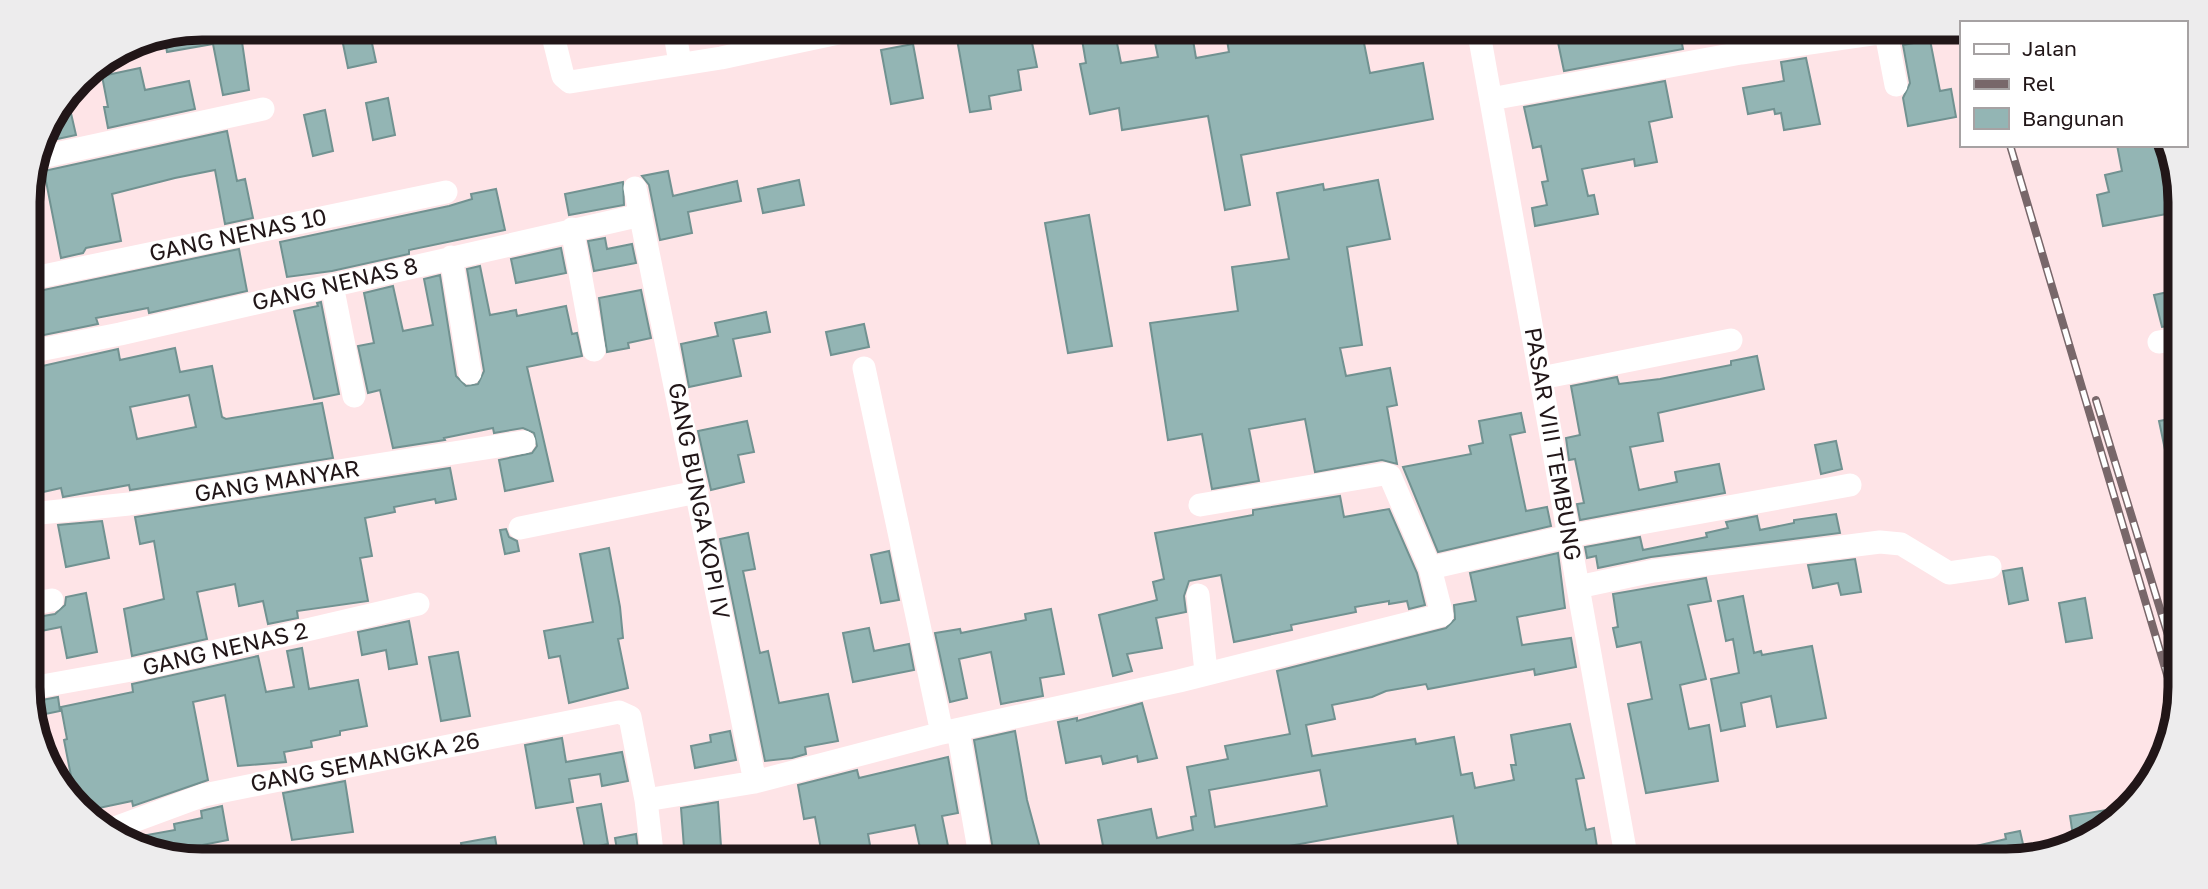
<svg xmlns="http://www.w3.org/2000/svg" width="2208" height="889" font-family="'Golos Text',sans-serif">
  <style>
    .building { fill: #93b5b4; stroke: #719291; stroke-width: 2; fill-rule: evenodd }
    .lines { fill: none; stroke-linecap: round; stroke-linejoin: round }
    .street { stroke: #fff; stroke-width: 23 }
    .rail-casing { stroke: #78676a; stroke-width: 8 }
    .rail { stroke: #fff; stroke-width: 5; stroke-dasharray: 16; stroke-linecap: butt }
    .labels { text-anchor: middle; stroke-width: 5; stroke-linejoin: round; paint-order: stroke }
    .street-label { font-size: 23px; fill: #211618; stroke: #fff }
    .rim { fill: none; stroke: #211618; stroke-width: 9 }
  </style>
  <rect width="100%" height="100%" fill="#fee4e7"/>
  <path class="building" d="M202 28H240L249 90 223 95 213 44 167 52 164 36Z
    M955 28H1029L1037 67 1018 70 1021 90 989 96 991 109 970 112Z
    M1080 28H1114L1121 63 1158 57 1152 28H1191L1196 58 1229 52 1225 28H1243L1244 42 1316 28H1361L1370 73 1423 63 1433 119 1241 155 1250 205 1225 210 1208 116 1122 130 1119 108 1090 114 1080 64 1086 63Z
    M1555 28H1679L1683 49 1564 71Z
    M370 34 376 62 348 68 342 39Z
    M1930 40 1940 91 1951 89 1956 117 1908 126 1903 98 1910 83 1903 45Z
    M913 44 923 98 891 104 881 50Z
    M1806 58 1820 124 1784 130 1781 113 1775 114 1774 109 1748 114 1743 88 1784 81 1781 62Z
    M140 68 145 90 189 81 195 109 108 128 104 107H108L102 76Z
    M1665 81 1672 117 1649 122 1657 162 1635 166 1634 159 1582 169 1588 196 1594 195 1598 214 1535 226 1532 208 1547 205 1542 182 1548 181 1541 146 1533 148 1524 107Z
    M388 98 395 135 373 140 366 103Z
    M64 102 66 110 70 109 76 135 48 141 46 125Z
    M325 110 333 151 313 156 304 115Z
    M227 131 237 181 245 179 253 218 225 224 215 170 175 178 112 194 121 241 86 248 83 253 61 258 44 171Z
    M2117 145H2163L2175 171 2169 172 2177 212 2103 226 2097 195 2109 192 2105 175 2122 171Z
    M668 171 673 196 737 181 741 201 688 212 692 233 660 240 649 185 642 176Z
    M799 180 804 205 763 213 758 189Z
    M1378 180 1390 239 1347 247 1362 345 1340 348 1346 376 1390 368 1397 405 1387 407 1397 464 1382 460 1315 472 1305 419 1249 429 1259 481 1212 489 1202 434 1168 440 1150 323 1238 311 1232 267 1289 259 1277 193 1323 184 1324 190Z
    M623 182 624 205 569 215 565 194Z
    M496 189 505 230 409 250V254L332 271 287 277 280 242 449 206 472 199 471 194Z
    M1089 215 1112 346 1068 353 1045 223Z
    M605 238 607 249 632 244 636 263 594 271 588 241Z
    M561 248 566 273 516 283 511 259Z
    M239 249 247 291 149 313 148 308 96 318 98 324 29 338V293Z
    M480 266 490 315 516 310 517 316 566 306 572 334 577 333 582 356 527 367 553 481 505 491 499 460 532 453 537 446 534 433 523 428 494 433 493 428 444 438 445 440 393 448 380 390 368 393 358 346 374 343 364 293 393 286 403 331 433 325 424 279 440 275 456 376 466 386 478 384 484 371 467 269Z
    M641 290 651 338 628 343 629 348 607 352 599 298Z
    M2177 290 2176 325 2162 327 2154 295Z
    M317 303 321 302 339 394 314 399 294 311 318 306Z
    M766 312 770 332 733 339 741 376 689 387 681 344 718 336 715 323Z
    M864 324 869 347 831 355 826 332Z
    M175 348 180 372 212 366 222 417 226 419 322 403 333 458 130 490 129 485 63 497 61 488 30 495 29 369 118 349 120 360ZM189 395 196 427 137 439 130 407Z
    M1757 356 1764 389 1658 413 1663 441 1630 447 1639 490 1677 482 1675 472 1719 464 1725 493 1580 520 1577 504 1584 503 1575 459 1569 460 1566 438 1580 435 1571 386 1617 377 1619 384 1660 379 1731 365V361Z
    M1521 413 1525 432 1510 435 1526 511 1547 507 1551 526 1438 552 1403 467 1471 454 1469 446 1483 443 1479 421Z
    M2175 418V464H2168L2159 421Z
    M747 421 754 452 738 455 744 482 711 490 698 431Z
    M1836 441 1842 469 1821 474 1815 445Z
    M450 468 456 499 436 503 435 499 394 507 395 512 365 518 372 556 360 558 368 601 297 611 298 618 268 624 263 601 239 606 235 584 197 592 207 639 132 656 124 609 164 599 154 541 140 544 135 517Z
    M1340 496 1344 517 1389 509 1417 573 1425 605 1409 609 1407 601 1389 604V601L1355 607 1356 612 1291 625 1292 630 1234 642 1221 575 1189 581 1184 596 1186 612 1156 618 1162 648 1127 654 1132 671 1113 676 1099 615 1157 600 1153 582 1164 579 1155 533 1253 515V510Z
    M1836 514 1840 533 1651 557 1598 568 1596 556 1587 558 1585 547 1640 537 1643 550 1707 537 1706 533 1728 528 1726 522 1757 516 1760 530 1794 523V520Z
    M102 521 109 558 66 567 58 525Z
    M506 529 509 537 517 541 519 551 505 554 500 530Z
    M748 533 755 569 743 571 760 653 768 651 779 703 828 694 838 741 805 747 806 754 792 758 765 761 720 539Z
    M609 548 620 607 623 638 618 639 628 688 569 703 560 656 549 658 544 631 593 622 580 554Z
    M889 551 899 600 881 603 871 555Z
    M1558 553 1565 608 1517 617 1522 645 1571 638 1576 667 1535 675 1534 669 1428 689 1426 684 1386 691 1372 697 1332 705 1335 719 1306 725 1312 756 1415 739 1416 744 1454 737 1461 775 1472 773 1475 788 1514 780 1511 765H1516L1511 735 1570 724 1584 778 1576 779 1586 830 1594 828 1597 847 1512 861H1461L1453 816 1207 861H1106L1098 820 1151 809 1157 838 1193 830 1191 817 1196 816 1187 767 1228 759 1225 746 1290 734 1277 671 1446 628 1455 619 1454 605 1476 601 1470 573ZM1320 770 1327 806 1215 827 1209 790Z
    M1855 559 1861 592 1841 595 1838 583 1813 588 1808 565Z
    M2022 568 2028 600 2009 604 2003 571Z
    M1706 578 1711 601 1688 605 1706 679 1680 685 1689 729 1709 725 1718 781 1646 793 1628 704 1652 699 1641 642 1617 647 1613 628 1618 627 1613 594Z
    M86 593 97 652 67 658 61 627 31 633V618L55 614 65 605 66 597Z
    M1743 596 1754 653 1761 651 1762 655 1812 646 1826 718 1777 727 1771 696 1741 703 1745 726 1721 731 1711 679 1739 673 1733 639 1726 641 1718 601Z
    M2085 598 2092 638 2066 642 2059 603Z
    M1051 609 1064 674 1040 678 1043 696 1001 704 991 652 959 659 967 698 950 702 935 633 960 629 961 633 1026 620 1025 614Z
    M409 621 417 664 389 669 386 650 362 655 358 632Z
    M869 628 874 651 909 644 914 670 853 682 843 633Z
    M302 648 309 689 358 680 367 726 340 731V735L311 741 312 747 284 752 286 762 238 766 225 695 193 702 208 780 133 806 132 801 85 811 72 802 68 782 72 781 64 740 67 739 61 707 133 692 132 684 258 656 266 692 294 687 287 651Z
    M458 652 470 716 441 721 429 657Z
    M58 697 60 711 31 717V702Z
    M1142 703 1157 758 1138 762 1137 756 1103 764 1101 756 1066 763 1058 722 1077 718V721Z
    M730 731 736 760 695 768 691 746 711 742 710 735Z
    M1015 731 1027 800 1041 852 1018 858V861H995L974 740Z
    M562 738 566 762 622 752 628 781 602 786 600 774 569 779 573 802 536 808 525 745Z
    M948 757 958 813 942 816 949 851 922 857 915 825 868 834 871 851 823 860 815 817 804 819 798 785 857 770 859 778Z
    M345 781 353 832 292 840 283 793Z
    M718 802 722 861H685L681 808Z
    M601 804 608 844 585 849 577 808Z
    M222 806 228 840 172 851 173 856 151 852 147 835 175 830 174 824 202 818 201 811Z
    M2124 807 2112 825 2073 836 2070 816Z
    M2020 831 2026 857 2017 861H1946V853L2006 839 2005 834Z
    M636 834 639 859 619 861 615 838Z
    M495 837 499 861H464L461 843Z"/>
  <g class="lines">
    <path class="street" d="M551 28 563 76 570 82 721 58 862 28
      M674 28 680 63
      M1478 28 1627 861
      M1886 33 1896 85
      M1491 99 1741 53 1913 28
      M37 158 263 109
      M635 188 755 782
      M572 229 594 350
      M451 257 470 373
      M29 279 446 192
      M332 285 354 396
      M2159 342 2176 339
      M29 352 120 334 641 215
      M864 368 942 733
      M1541 378 1731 340
      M30 514 129 504 524 442
      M520 528 697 492
      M1430 568 1569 536 1850 485
      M1578 587 1653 571 1880 542 1901 544 1949 573 1990 567
      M1198 595 1206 672
      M31 604 52 600
      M31 688 148 667 418 604
      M958 730 981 861
      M646 800 653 861
      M112 829 204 795 619 712 630 717 646 800 755 782 942 733 1179 681 1442 615 1430 568 1390 476 1384 474 1200 505"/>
    <defs>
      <path id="rail" d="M2010 145 2171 688
        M2096 400 2172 648"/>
    </defs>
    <use href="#rail" class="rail-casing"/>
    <use href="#rail" class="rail"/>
  </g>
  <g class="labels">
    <g class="street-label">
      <text transform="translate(238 235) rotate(-12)" y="8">GANG NENAS 10</text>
      <text transform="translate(335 284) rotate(-13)" y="8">GANG NENAS 8</text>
      <text transform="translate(1553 444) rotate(80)" y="8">PASAR VIII TEMBUNG</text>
      <text transform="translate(277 481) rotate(-9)" y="8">GANG MANYAR</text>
      <text transform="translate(699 501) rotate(79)" y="8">GANG BUNGA KOPI IV</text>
      <text transform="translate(225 649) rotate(-13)" y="8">GANG NENAS 2</text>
      <text transform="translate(365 762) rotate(-11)" y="8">GANG SEMANGKA 26</text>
    </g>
  </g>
  <path d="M0 0H2208V889H0ZM202 40H2006A162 162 0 0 1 2168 202V687A162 162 0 0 1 2006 849H202A162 162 0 0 1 40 687V202A162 162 0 0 1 202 40Z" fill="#edeced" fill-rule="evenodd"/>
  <path class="rim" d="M202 40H2006A162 162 0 0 1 2168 202V687A162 162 0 0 1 2006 849H202A162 162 0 0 1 40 687V202A162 162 0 0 1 202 40Z"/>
  <rect x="1960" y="21" width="228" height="126" fill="#ffffff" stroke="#a6a2a3" stroke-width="2"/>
  <rect x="1974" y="44" width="35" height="10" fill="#ffffff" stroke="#a6a2a3" stroke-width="2"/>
  <text x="2022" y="56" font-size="21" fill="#211618">Jalan</text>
  <rect x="1974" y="79" width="35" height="10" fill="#78676a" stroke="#a6a2a3" stroke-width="2"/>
  <text x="2022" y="91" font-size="21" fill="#211618">Rel</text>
  <rect x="1974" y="108" width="35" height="21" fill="#93b5b4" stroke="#a6a2a3" stroke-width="2"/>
  <text x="2022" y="126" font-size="21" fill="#211618">Bangunan</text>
</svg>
